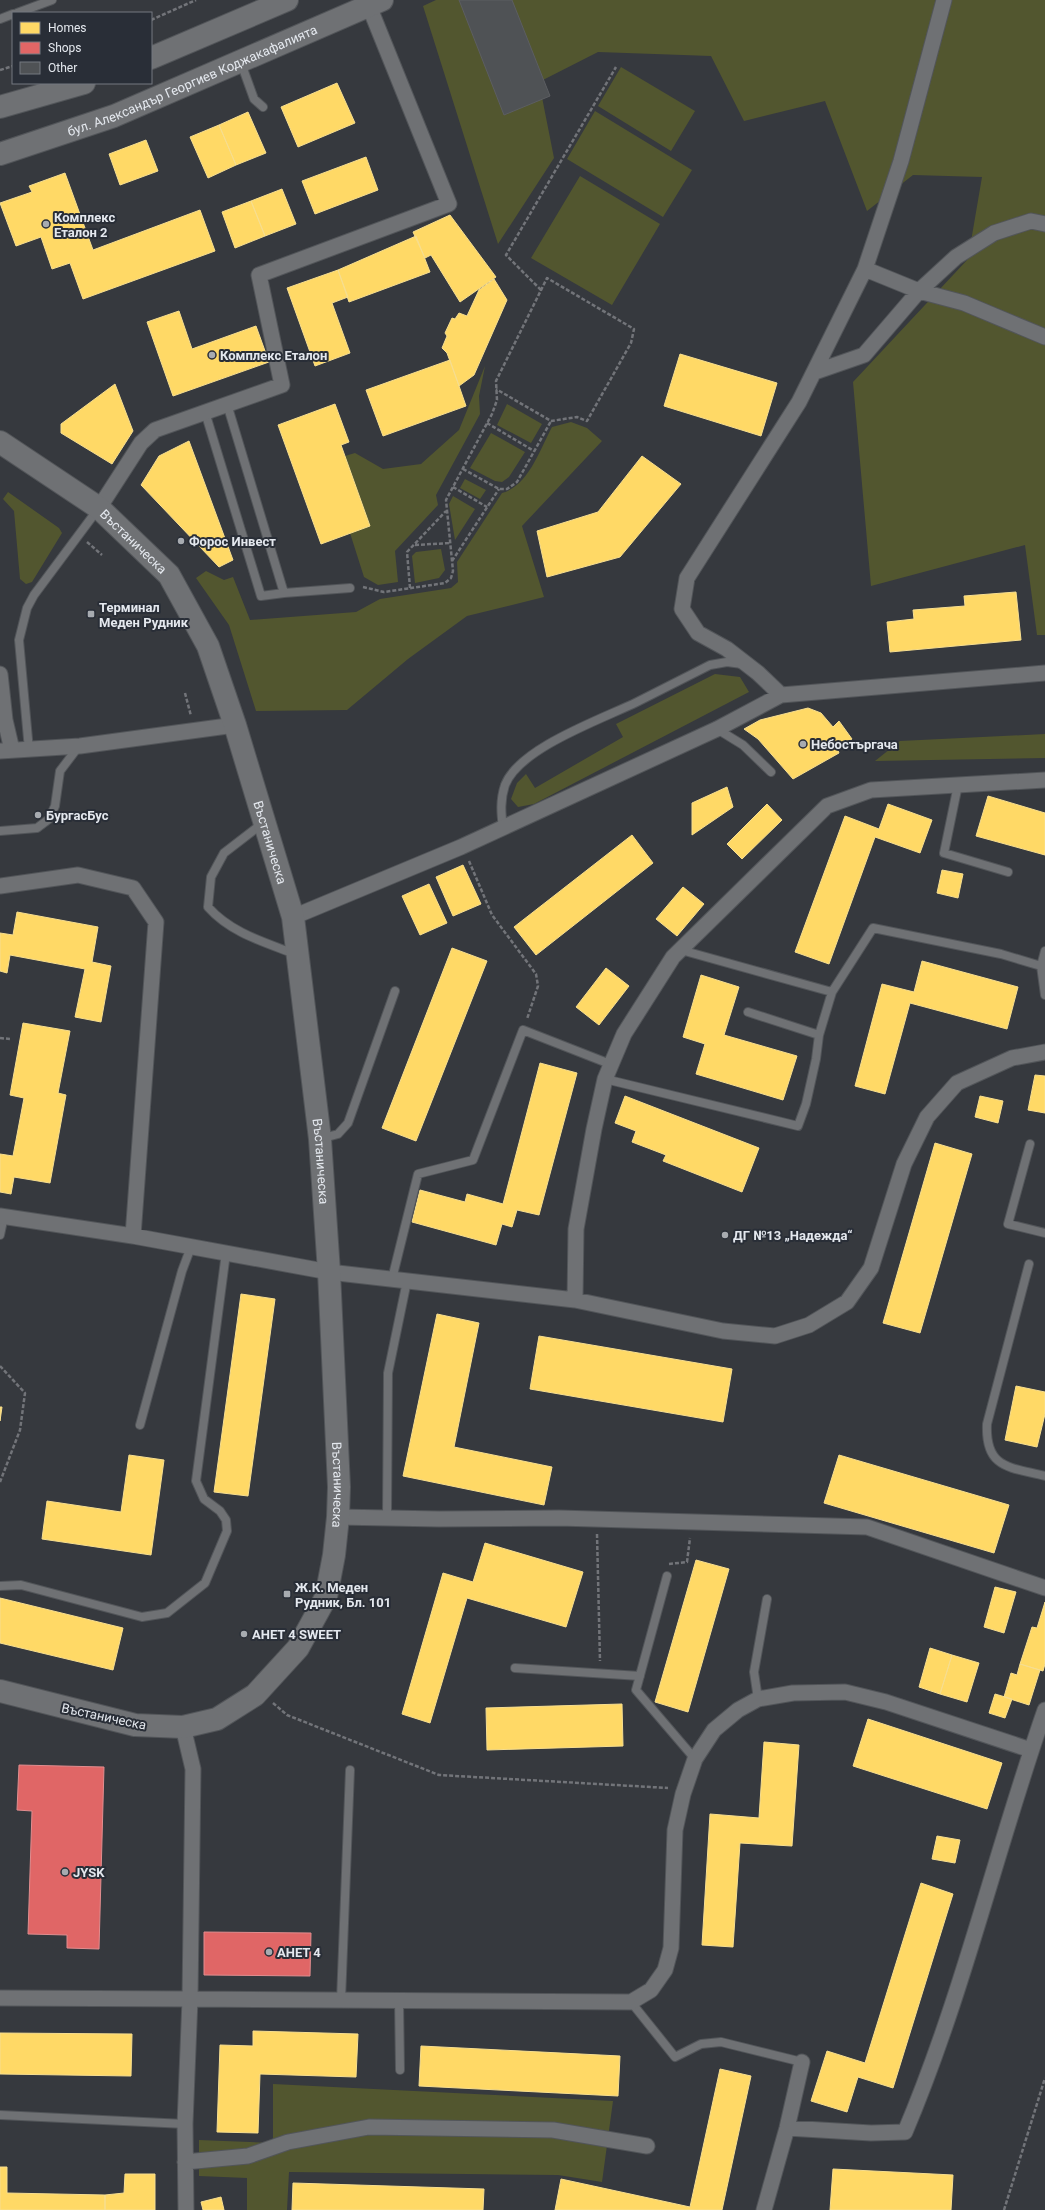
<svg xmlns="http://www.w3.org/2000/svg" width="1045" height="2210" font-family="Roboto,sans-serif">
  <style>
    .green { fill: #52562f }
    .homes { fill: #ffd966; stroke: #f7de8f }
    .shops { fill: #e06666; stroke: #e18d8f }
    .building { fill: #4f5255; stroke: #5c5e62 }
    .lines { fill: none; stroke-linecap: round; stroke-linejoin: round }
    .lane-casing { stroke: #525559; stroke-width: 10 }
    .street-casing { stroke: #525559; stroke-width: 17 }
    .secondary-casing { stroke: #525559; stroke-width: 24 }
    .path { stroke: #727479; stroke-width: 2.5; stroke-dasharray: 4 2; stroke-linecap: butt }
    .lane { stroke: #6f7174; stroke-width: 8 }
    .street { stroke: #6f7174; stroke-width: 15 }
    .secondary { stroke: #6f7174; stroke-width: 22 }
    .poi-dot { fill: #a7abb0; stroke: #292e37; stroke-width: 1.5 }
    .labels { text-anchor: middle; stroke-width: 4; stroke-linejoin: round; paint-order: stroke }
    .street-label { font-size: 13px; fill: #e4e8ee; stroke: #292e37 }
    .poi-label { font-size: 13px; font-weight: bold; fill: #e4e8ee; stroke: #292e37; text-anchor: start }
  </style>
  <rect width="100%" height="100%" fill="#36393e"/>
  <path class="green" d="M436 0H1045V635H1037L1025 545 871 586 853 382 968 259 982 177 913 175 867 211 825 101 744 121 711 56 598 52 539 82 554 158 498 244 423 6Z
    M621 67 695 111 671 151 598 106Z
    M595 111 692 170 663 217 567 159Z
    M580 176 660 224 612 305 531 258Z
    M485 366 479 396 480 414 436 495 438 505 395 551 398 582 378 585 364 577 350 533 370 526 345 456 355 453 383 469 421 464 459 430Z
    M507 404 542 424 531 443 497 425Z
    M571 422 587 428 602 441 522 526 544 597 467 616 408 659 347 710 256 711 229 625 196 578 206 571 224 580 233 577 250 620 356 612 380 599 451 588 458 582 457 562 502 493C529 485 539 451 552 427Z
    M491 433 525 452 509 477 502 482 495 481 470 468Z
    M465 479 486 490 480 499 460 488Z
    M8 492 59 528 62 533 32 582 26 584 20 579 14 511 3 499Z
    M453 496 475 509 455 540 449 504Z
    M441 549 445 570 439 578 415 583 412 556 416 552Z
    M715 674 740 677 749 692 534 804 518 807 511 799 517 783 526 774 535 788 623 737 616 724Z
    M1045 734V758L875 761 900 741Z
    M273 2084 613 2101 602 2182 558 2175 289 2172 287 2210H247V2178L199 2176V2140L273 2143Z"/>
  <path class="homes" d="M337 83 355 123 298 147 281 107Z
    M248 112 266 153 236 165 219 125Z
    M219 125 236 165 208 178 190 137Z
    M146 140 158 171 120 185 109 154Z
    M366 157 378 190 315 214 302 181Z
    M65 173 93 250 200 210 215 251 83 299 70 263 52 269 41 237 16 246 0 203 32 192 29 186Z
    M282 189 296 224 265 236 251 201Z
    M251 201 265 236 235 248 222 212Z
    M450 215 496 277 460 302 431 255 425 258 413 232Z
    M416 236 430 272 349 302 338 270Z
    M338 270 348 297 332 303 350 353 315 366 287 288Z
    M494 279 507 300 474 375 459 386 447 353 442 348 447 336 445 333 452 318 455 319 459 313 467 316 479 290Z
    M179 311 192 349 256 326 269 362 173 396 147 322Z
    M680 354 777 383 761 436 664 406Z
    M450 360 466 406 383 436 366 390Z
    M115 384 133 431 112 464 61 433V424Z
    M335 404 349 442 341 445 370 526 321 544 278 425Z
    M189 441 233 560 219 567 141 485 159 456Z
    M642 456 681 484 620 557 547 577 537 531 598 512Z
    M1016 592 1021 640 890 652 887 622 914 619 913 610 965 606 964 596Z
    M808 708 821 713 833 727 839 721 852 739 837 748 839 753 793 779 758 739 744 729 760 720Z
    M727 787 733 807 692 835V803Z
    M988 796 1045 813V855L976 836Z
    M767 804 782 820 742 859 727 844Z
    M888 804 932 820 920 853 875 837 829 964 795 952 845 816 879 829Z
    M632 835 653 863 536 955 514 927Z
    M463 865 481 904 453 916 436 877Z
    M942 870 963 874 958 898 937 893Z
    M429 884 447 923 420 935 402 896Z
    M683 887 704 904 677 936 656 919Z
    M17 912 98 927 92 962 111 966 101 1022 75 1017 85 969 10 955 7 973 0 971V933L13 935Z
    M452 948 487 961 416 1141 382 1128Z
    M922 961 1018 987 1007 1029 910 1003 885 1094 855 1086 882 984 914 992Z
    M606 968 629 986 599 1025 576 1007Z
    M701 975 739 987 724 1035 797 1056 783 1100 696 1074 705 1044 683 1037Z
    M23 1023 70 1031 58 1093 66 1095 50 1183 14 1177 11 1194 0 1192V1154L13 1156 24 1098 10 1095Z
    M540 1063 577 1073 539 1215 517 1210 512 1227 502 1224 496 1245 412 1222 420 1190 465 1202 467 1194 503 1204Z
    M1035 1075 1045 1076V1113L1028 1110Z
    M625 1096 759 1148 742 1192 663 1161 666 1155 632 1142 636 1131 615 1123Z
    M980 1096 1003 1101 998 1123 975 1117Z
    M935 1143 972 1154 920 1333 883 1323Z
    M241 1294 275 1299 248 1496 214 1492Z
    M437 1314 479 1323 454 1447 552 1467 544 1505 403 1476Z
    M539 1336 732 1369 723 1422 530 1389Z
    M1016 1386 1045 1392V1414L1037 1447 1005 1440Z
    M0 1407H2L0 1421Z
    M129 1455 164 1460 151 1555 42 1539 47 1501 121 1512Z
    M839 1455 1009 1505 994 1553 824 1503Z
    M485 1543 583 1572 566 1627 467 1598 430 1723 402 1714 443 1573 473 1582Z
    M696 1560 729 1569 688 1712 655 1702Z
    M995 1587 1016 1592 1004 1633 984 1627Z
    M0 1598 123 1628 113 1670 0 1643Z
    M1045 1602V1664L1043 1671 1020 1664 1032 1627 1037 1628Z
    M930 1648 952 1655 940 1694 919 1687Z
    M952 1655 979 1663 967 1702 940 1694Z
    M1020 1664 1040 1670 1029 1705 1004 1697 1011 1673 1017 1675Z
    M995 1694 1012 1699 1005 1718 989 1713Z
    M622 1704 623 1746 487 1750 486 1708Z
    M868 1719 1002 1763 987 1809 853 1766Z
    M764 1742 799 1745 792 1846 740 1843 733 1947 702 1945 710 1814 759 1818Z
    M937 1836 960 1840 955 1863 932 1859Z
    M921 1883 953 1894 893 2088 858 2077 847 2112 811 2101 827 2051 865 2063Z
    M253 2031 358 2034 356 2077 260 2074 258 2133 217 2132 220 2045 253 2046Z
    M0 2033 132 2034 131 2076 0 2074Z
    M421 2046 620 2056 618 2096 419 2086Z
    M720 2069 751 2076 722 2210H555L561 2179 690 2207Z
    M0 2167H7V2193L105 2195V2210H0Z
    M833 2169 953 2175 951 2210H830Z
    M125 2174H155V2210H105V2195L124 2193Z
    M293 2183 484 2189 483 2210H292Z
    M221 2197 224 2210H203L201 2202Z"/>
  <path class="shops" d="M19 1765 104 1767 99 1949 67 1948V1935L28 1934 32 1811 17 1810Z
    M204 1932 311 1933 310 1976 204 1975Z"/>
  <path class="building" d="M459 0H512L550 96 504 115Z"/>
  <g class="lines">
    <defs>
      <path id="lane" d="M17 13 52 0
        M0 19 13 14
        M241 63 254 99 263 107
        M227 404 284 593 350 588
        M205 412 261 596 284 593
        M717 729 743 745 771 772
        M29 750 19 640 27 608 34 595 98 509
        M958 785 944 853 1008 872
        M263 823 224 853 211 877 208 907C231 933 264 942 295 954
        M503 828C501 813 500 800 505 785 519 748 602 719 637 702 661 690 686 677 710 665L727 662 742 664
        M0 831 37 828 49 819 55 806 60 771 79 746
        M681 950 832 992 873 928 1001 954 1041 966
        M1045 951 1041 966 1045 995
        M748 1012 819 1035
        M605 1079 798 1126 806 1104 816 1059 819 1035 832 992
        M320 1139 338 1134 348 1123 395 991
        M1030 1144 1008 1224 1045 1233
        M0 1235 4 1216
        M1029 1264 987 1424C985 1469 1010 1467 1045 1476
        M392 1279 418 1174 473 1160 523 1030 610 1064
        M140 1425 182 1271 191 1247
        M387 1517 388 1373 407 1281
        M667 1576 636 1690 695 1759
        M0 1586 21 1585 142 1617 167 1613 205 1583 227 1531 226 1520 220 1511 204 1499 196 1481 226 1253
        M515 1668 640 1676
        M758 1699 754 1672 767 1599
        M399 1999 400 2070
        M341 2000 350 1770
        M631 2002 675 2057 701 2044 721 2042 802 2062
        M0 2115 185 2124"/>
      <path id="street" d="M865 269 919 291 964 303 1045 337
        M815 372 864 355 919 291 956 257 994 233 1031 221 1045 224
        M99 508 141 443 155 430 282 385 259 275 449 204 369 6
        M0 674 5 720 12 750
        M781 695 758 673 727 649 698 633 682 609 687 578 799 402 865 269 901 161 944 0
        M0 751 80 746 235 725
        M0 886 78 875 133 888 156 922 133 1236
        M293 917 461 847 717 729 781 695 1045 673
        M0 1216 133 1236 329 1272 575 1300 723 1331 775 1336 809 1325 847 1302 871 1268 904 1164 927 1117 957 1083 1012 1058 1045 1052
        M575 1300 576 1229 594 1129 605 1079 624 1034 673 957 827 806 871 790 1045 780
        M338 1517 439 1519 559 1518 867 1527 1045 1588
        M0 1998 190 1999 193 1769 183 1727
        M787 2128 871 2133 905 2132C963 1995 996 1850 1045 1710
        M185 2162 248 2156 288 2142 369 2127 553 2130 647 2146
        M186 2210 185 2124 190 1999 631 2002 651 1990 665 1970 671 1948 675 1830 683 1794 695 1759 714 1730 738 1710 758 1699 793 1693 845 1692 886 1702 1031 1750
        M764 2210 787 2128 802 2062"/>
      <g id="secondary">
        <path d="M151 58 287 0"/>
        <path d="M0 107 84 83"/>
        <path id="s1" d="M0 154 114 116 382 0"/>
        <path id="s2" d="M0 442 99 508 169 575 208 646 235 725 293 917 320 1139 329 1272 339 1487 338 1517 334 1555 326 1597 298 1648 255 1695 217 1719 183 1727 135 1725 0 1691"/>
      </g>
    </defs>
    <use href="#lane" class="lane-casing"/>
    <use href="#street" class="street-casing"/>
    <use href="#secondary" class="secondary-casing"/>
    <path class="path" d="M151 20 196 0
      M0 70 13 66
      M541 290 506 255 616 67
      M487 423 534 451
      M463 469 499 489H507L517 482 551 421
      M453 487 487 507
      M87 542 102 555
      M415 545 450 543
      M452 561 499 489
      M363 587 384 592 445 583 451 578 453 571 446 500 492 414 497 400 496 381 547 278 634 329 631 343 587 421 577 417 551 421 496 389
      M410 588 407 552 446 511
      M185 693 191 716
      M469 861 492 915 536 974 538 986 527 1019
      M0 1038 10 1039
      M0 1366 25 1393 20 1430 0 1482
      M597 1534 600 1661
      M669 1564 687 1562 690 1538
      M273 1703 287 1715 439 1775 668 1788
      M1004 2210 1045 2078"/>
    <use href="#lane" class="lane"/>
    <use href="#street" class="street"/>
    <use href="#secondary" class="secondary"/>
  </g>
  <g class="poi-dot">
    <circle cx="46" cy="224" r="4"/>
    <circle cx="212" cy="355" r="4"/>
    <circle cx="181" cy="541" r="4"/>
    <rect x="87" y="610" width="8" height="8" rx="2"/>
    <circle cx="803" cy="744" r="4"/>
    <circle cx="38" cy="815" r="4"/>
    <circle cx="725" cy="1235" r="4"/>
    <rect x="283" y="1590" width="8" height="8" rx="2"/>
    <circle cx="244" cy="1634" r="4"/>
    <circle cx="65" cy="1872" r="4"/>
    <circle cx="269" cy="1952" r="4"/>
  </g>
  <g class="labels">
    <g class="street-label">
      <text dy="5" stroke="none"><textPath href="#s1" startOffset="206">бул. Александър Георгиев Коджакафалията</textPath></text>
      <text dy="5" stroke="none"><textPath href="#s2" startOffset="167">Въстаническа</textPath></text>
      <text dy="5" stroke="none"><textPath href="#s2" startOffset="503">Въстаническа</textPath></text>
      <text dy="5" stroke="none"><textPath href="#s2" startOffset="827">Въстаническа</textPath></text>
      <text dy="5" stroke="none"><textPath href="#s2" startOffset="1151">Въстаническа</textPath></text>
      <text transform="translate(104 1716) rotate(12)" y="5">Въстаническа</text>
    </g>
    <g class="poi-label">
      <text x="54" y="222">Комплекс<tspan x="54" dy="15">Еталон 2</tspan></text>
      <text x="220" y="360">Комплекс Еталон</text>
      <text x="189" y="546">Форос Инвест</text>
      <text x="99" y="612">Терминал<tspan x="99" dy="15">Меден Рудник</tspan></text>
      <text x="811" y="749">Небостъргача</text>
      <text x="46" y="820">БургасБус</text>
      <text x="733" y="1240">ДГ №13 „Надежда“</text>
      <text x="295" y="1592">Ж.К. Меден<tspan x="295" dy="15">Рудник, Бл. 101</tspan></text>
      <text x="252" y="1639">АНЕТ 4 SWEET</text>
      <text x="73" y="1877">JYSK</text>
      <text x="277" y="1957">АНЕТ 4</text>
    </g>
  </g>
  <rect x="12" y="12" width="140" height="72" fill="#292e37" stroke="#747880"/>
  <rect x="20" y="22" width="20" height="12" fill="#ffd966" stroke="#747880"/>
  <text x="48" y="32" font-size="12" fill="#e4e8ee">Homes</text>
  <rect x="20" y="42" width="20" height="12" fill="#e06666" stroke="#747880"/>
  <text x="48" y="52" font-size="12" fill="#e4e8ee">Shops</text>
  <rect x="20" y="62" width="20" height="12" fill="#4f5255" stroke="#747880"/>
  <text x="48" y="72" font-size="12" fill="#e4e8ee">Other</text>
</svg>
